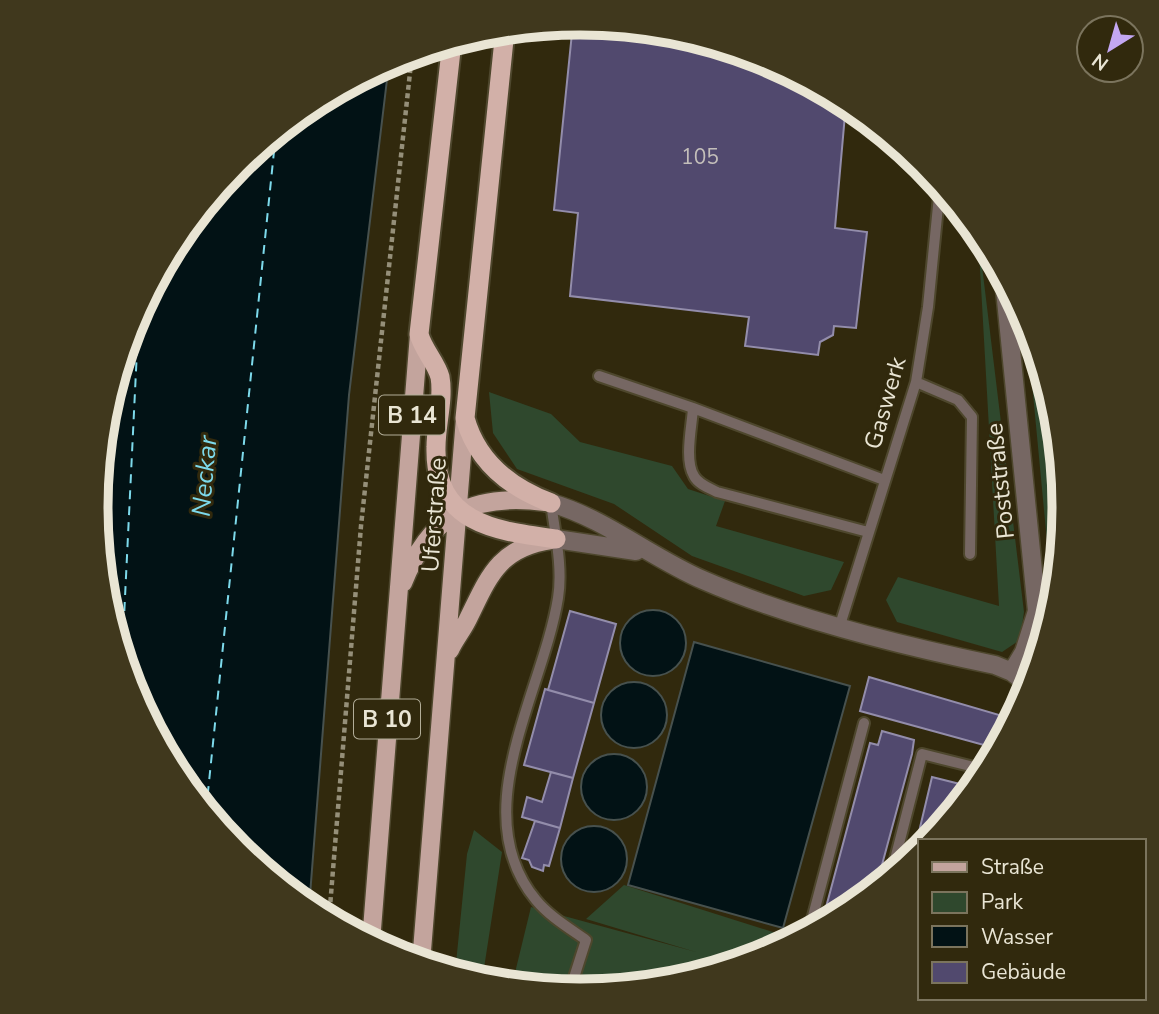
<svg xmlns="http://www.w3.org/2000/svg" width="1159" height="1014" font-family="'Nunito Sans',sans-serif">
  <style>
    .green { fill: #2f482d }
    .water { fill: #021215; stroke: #47514e; stroke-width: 2 }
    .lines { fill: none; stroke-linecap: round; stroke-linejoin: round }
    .ferry { stroke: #7ddaeb; stroke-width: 2; stroke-dasharray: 9 7; stroke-linecap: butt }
    .building { fill: #51496e; stroke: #938dab; stroke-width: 2 }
    .service-casing { stroke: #4e472d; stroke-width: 14 }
    .minor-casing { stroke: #4e472d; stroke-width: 21 }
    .primary-casing { stroke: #4e472d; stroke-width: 21 }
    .trunk-casing { stroke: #4e472d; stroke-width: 23 }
    .path { stroke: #958f79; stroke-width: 4.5; stroke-dasharray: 5 3.5; stroke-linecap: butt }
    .service { stroke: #766763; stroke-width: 10 }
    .minor { stroke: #766763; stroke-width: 18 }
    .primary { stroke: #c3a49d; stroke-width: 18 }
    .trunk { stroke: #d2b0a8; stroke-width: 19 }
    .labels { text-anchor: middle; stroke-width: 6; stroke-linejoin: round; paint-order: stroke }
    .number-label { font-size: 21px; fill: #c3beba }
    .shield { fill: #31290d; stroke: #b2ad98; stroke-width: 2 }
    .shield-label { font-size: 23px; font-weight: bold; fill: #e9e5d4 }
    .street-label { font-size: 24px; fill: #e9e5d4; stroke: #31290d }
    .water-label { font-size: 26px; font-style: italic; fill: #7ddaeb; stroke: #31290d }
    .rim { fill: none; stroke: #e9e5d4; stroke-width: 9 }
  </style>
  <rect width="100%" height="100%" fill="#31290d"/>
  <path class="green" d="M978 233 1024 612 1020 640 1002 652 897 622 886 600 898 577 999 606Z
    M1026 320C1061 409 1074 511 1053 605Z
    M489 392 551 414 580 442 672 466 688 489 725 501 716 526 844 562 831 590 804 596 692 556 614 504 517 469 493 433Z
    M474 830 502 852 482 981 455 973 467 854Z
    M624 885 776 933 771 951 674 982 579 991 512 985 531 907 696 952 586 919Z"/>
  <path class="water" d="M389 63 349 395 309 908C260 869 209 828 176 774 53 573 75 339 236 166 278 121 335 91 389 63Z
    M620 643a33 33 0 1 1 66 0a33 33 0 1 1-66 0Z
    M694 642 850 686 783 928 628 885Z
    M601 715a33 33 0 1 1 66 0a33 33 0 1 1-66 0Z
    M581 787a33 33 0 1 1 66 0a33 33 0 1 1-66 0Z
    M561 859a33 33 0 1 1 66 0a33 33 0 1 1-66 0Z"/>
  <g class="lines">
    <path class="ferry" d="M122 659 139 309
      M206 811 276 132"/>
  </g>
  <path class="building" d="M573 23 674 32 765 60 846 103 835 228 867 232 856 328 834 326 833 335 820 342 818 355 745 346 749 317 570 296 578 213 554 210Z
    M1049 394 1055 423 1045 424 1043 401 1049 400Z
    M570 611 616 624 594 703 548 690Z
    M869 677 1013 719 986 768 984 745 860 711Z
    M545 689 594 703 573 778 524 765Z
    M882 731 914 740 912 754 876 887 839 915 825 911 870 743 878 745Z
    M551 772 573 778 560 828 522 817 527 797 542 802Z
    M932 777 964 785 960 803 929 841H919V852L913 857Z
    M535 821 560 828 549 866 544 865 543 871 532 867 529 860 522 858Z"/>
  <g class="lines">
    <defs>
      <path id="service" d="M929 173 938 196
        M599 376 693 408C692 426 684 460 694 476 698 484 709 488 717 492L868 532
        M916 382 958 400 972 417 970 554
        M693 408 884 480
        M551 503C555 533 563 568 558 598 543 692 464 813 536 900 549 916 569 928 586 940L570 990
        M840 625 916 382 928 307 940 186
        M891 875 922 754 974 767 976 784
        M809 931 864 723"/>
      <path id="minor" d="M1004 280 1037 611 1024 652 1012 672
        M551 503C606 519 650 557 703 580 788 617 903 646 995 665L1012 672 1029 685
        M556 539 636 551"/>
      <path id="primary" d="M403 583C431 514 472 493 545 502
        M450 650C455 639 462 631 467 621 488 579 497 548 551 540
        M371 942 419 334
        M421 963 465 418"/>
      <path id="trunk" d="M505 30 465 418C477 462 511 488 551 503
        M452 42 419 334C423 350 436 362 440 377 444 399 436 425 436 447 434 524 496 531 556 539"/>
    </defs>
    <use href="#service" class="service-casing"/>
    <use href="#minor" class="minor-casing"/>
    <use href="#primary" class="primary-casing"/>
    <use href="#trunk" class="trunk-casing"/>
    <path class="path" d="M329 919 361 526 412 54"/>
    <use href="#service" class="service"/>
    <use href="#minor" class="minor"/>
    <use href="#primary" class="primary"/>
    <use href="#trunk" class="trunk"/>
  </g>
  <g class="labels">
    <g class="number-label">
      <text x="700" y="164">105</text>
    </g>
    <g class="shield">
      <rect x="379" y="395.5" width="66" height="39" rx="5"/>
      <rect x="354" y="699.5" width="66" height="39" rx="5"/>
    </g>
    <g class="shield-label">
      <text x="412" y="423">B 14</text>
      <text x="387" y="727">B 10</text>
    </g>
    <g class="street-label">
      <text transform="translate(885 403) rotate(-74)" y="8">Gaswerk</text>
      <text transform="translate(1000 481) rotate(-96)" y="8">Poststraße</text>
      <text transform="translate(434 515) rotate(-86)" y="8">Uferstraße</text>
    </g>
    <g class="water-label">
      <text transform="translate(204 476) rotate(-85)" y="9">Neckar</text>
    </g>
  </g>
  <path d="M0 0H1159V1014H0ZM108 507a472 472 0 1 1 944 0a472 472 0 1 1-944 0Z" fill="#40381d" fill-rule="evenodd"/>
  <path class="rim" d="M108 507a472 472 0 1 1 944 0a472 472 0 1 1-944 0Z"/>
  <rect x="918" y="839" width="228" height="161" fill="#31290d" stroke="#7b745d" stroke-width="2"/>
  <rect x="932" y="862" width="35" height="10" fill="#c3a49d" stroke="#7b745d" stroke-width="2"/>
  <text x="981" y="874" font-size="21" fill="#e9e5d4">Straße</text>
  <rect x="932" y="892" width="35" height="21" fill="#2f482d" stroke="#7b745d" stroke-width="2"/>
  <text x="981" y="909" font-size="21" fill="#e9e5d4">Park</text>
  <rect x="932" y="926" width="35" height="21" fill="#021215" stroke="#7b745d" stroke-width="2"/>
  <text x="981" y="944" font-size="21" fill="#e9e5d4">Wasser</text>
  <rect x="932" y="962" width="35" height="21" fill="#51496e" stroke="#7b745d" stroke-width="2"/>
  <text x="981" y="979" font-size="21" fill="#e9e5d4">Gebäude</text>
  <g transform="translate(1110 49) rotate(217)"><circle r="33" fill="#31290d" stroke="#7b745d" stroke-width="2"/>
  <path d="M0-5L12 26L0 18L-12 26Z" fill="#c3a7f2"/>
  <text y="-10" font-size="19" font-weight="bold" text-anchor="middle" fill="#e9e5d4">N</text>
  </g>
</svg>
